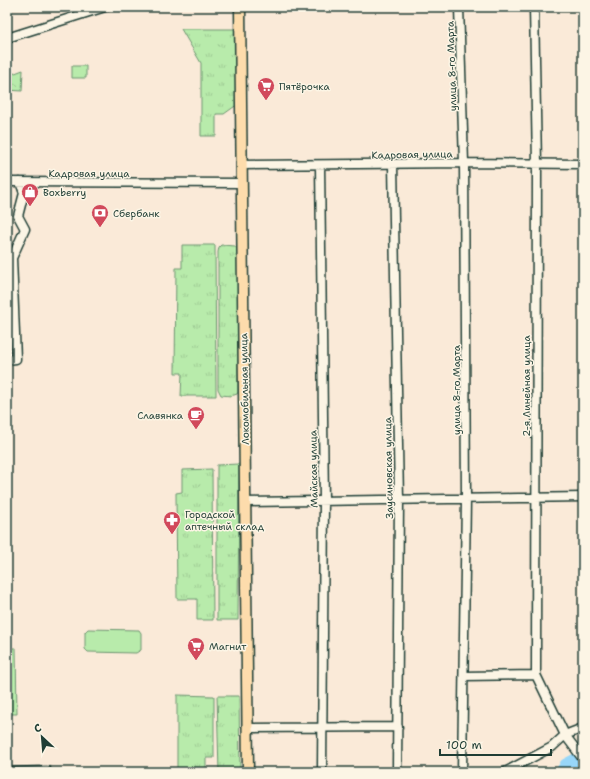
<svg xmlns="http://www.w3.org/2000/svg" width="590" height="779" font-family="'Shantell Sans',sans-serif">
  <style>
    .grass { fill: url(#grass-tufts); stroke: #6c9470 }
    .forest { fill: url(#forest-crowns); stroke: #6c9470 }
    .garden { fill: #b8ebab; stroke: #6c9470 }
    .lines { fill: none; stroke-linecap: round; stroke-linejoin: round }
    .river { stroke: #98d7f9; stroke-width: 13 }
    .minor-casing { stroke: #1f3d34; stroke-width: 11 }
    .major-casing { stroke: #1f3d34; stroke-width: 13 }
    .minor { stroke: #fcf5e5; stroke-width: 8 }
    .major { stroke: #fddcac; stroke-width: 10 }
    .labels { text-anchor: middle; stroke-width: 3; stroke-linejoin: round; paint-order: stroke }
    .street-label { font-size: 10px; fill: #1f3d34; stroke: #fcf5e5 }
    .poi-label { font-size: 10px; fill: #1f3d34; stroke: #fcf5e5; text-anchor: start }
  </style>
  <defs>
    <pattern id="grass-tufts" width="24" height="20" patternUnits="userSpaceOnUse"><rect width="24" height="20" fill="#b8ebab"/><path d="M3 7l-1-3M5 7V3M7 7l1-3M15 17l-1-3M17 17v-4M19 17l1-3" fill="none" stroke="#9eca94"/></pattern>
    <pattern id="forest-crowns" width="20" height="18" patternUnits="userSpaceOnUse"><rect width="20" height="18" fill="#b8ebab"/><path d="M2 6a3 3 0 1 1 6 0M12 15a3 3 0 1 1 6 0" fill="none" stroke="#9eca94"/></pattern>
  </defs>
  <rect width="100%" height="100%" fill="#faead8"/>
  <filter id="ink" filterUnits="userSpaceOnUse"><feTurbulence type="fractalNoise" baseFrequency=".025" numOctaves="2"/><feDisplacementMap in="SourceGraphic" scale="8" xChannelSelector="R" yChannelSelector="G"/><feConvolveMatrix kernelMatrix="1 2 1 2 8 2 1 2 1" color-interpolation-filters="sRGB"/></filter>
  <g filter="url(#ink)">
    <path class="grass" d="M181 29H236L238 104 224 114H216V136H201V63Z
      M182 245H215L216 396H181L182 373H175L176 268H182Z
      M221 245 235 246 238 250V392L237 394 231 396 221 395 218 389V252L219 247Z
      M239 464 238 620H217V465Z
      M212 469 213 620H197V599H177L176 493 182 492V470Z
      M177 695 214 696V758H206V772H177Z
      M217 696H239L240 772H219Z"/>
    <path class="forest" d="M23 70 22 91 7 90V76Z"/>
    <path class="garden" d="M72 66H86V78H72Z
      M88 629 139 630 141 633V650L136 653 88 652 85 649V632Z
      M7 648H16L17 714H7Z"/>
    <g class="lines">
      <path class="river" d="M562 772 566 765 583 756"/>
      <defs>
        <path id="minor" d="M459 7 464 163 466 499 462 772
          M534 7 537 164 536 675 565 735 583 759
          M7 38 105 7
          M393 164 399 500 397 772
          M242 165 464 163 583 164
          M320 165 324 501 322 772
          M7 182 242 183
          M7 360 16 359 12 258 25 229 18 216 24 193 20 182
          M245 502 583 497
          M464 676 536 675
          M248 728 398 727
          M7 772 47 771
          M505 772 552 747 565 735 583 728"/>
        <path id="major" d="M240 7 248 772"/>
      </defs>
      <use href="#minor" class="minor-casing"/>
      <use href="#major" class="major-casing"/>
      <use href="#minor" class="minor"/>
      <use href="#major" class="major"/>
    </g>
  </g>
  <defs>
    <symbol id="supermarket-pin" viewBox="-11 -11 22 30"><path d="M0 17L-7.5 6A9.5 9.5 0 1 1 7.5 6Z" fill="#d1495b" stroke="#fcf5e5"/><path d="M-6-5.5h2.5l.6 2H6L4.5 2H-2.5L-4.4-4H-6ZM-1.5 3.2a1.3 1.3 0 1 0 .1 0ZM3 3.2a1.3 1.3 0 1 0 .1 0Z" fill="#fff"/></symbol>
    <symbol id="shop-pin" viewBox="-11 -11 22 30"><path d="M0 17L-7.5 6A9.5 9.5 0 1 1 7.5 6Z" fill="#d1495b" stroke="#fcf5e5"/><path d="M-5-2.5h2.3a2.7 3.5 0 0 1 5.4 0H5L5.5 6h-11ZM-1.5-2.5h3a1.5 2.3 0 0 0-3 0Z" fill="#fff"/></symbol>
    <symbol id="bank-pin" viewBox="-11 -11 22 30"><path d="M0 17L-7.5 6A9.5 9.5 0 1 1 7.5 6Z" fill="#d1495b" stroke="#fcf5e5"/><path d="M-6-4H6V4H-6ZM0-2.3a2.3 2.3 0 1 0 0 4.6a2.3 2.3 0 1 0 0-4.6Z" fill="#fff"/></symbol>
    <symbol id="cafe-pin" viewBox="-11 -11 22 30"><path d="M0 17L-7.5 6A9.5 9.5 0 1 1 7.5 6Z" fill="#d1495b" stroke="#fcf5e5"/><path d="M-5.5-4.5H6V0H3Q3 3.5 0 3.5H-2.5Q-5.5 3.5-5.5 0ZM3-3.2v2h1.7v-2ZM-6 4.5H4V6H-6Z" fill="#fff"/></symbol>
    <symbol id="pharmacy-pin" viewBox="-11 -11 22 30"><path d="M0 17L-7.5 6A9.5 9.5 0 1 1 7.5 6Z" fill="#d1495b" stroke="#fcf5e5"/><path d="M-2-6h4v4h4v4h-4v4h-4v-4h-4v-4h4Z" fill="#fff"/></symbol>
  </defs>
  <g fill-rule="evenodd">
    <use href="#supermarket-pin" x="256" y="76" width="20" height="27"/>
    <use href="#shop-pin" x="20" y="182" width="20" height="27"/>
    <use href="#bank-pin" x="90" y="203" width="20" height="27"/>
    <use href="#cafe-pin" x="186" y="405" width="20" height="27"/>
    <use href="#pharmacy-pin" x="162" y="510" width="20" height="27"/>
    <use href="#supermarket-pin" x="186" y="636" width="20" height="27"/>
  </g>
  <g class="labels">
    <g class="street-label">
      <text transform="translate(451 66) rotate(-92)" y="4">улица 8-го Марта</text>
      <text transform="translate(412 154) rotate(-1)" y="4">Кадровая улица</text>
      <text x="89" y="177">Кадровая улица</text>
      <text transform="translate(526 386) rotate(-90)" y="4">2-я Линейная улица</text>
      <text transform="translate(244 389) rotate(-91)" y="4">Локомобильная улица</text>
      <text transform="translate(456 390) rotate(-90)" y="4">улица 8-го Марта</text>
      <text transform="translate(388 468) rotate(-91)" y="4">Заусиновская улица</text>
      <text transform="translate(313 469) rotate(-91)" y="4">Майская улица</text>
    </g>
    <g class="poi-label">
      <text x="279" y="90">Пятёрочка</text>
      <text x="43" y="196">Boxberry</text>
      <text x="113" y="217">Сбербанк</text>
      <text x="183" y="419" text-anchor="end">Славянка</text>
      <text x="185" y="518">Городской<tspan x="185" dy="12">аптечный склад</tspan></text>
      <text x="209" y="650">Магнит</text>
    </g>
  </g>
  <rect width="590" height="779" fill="none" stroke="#fcf5e5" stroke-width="24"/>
  <rect x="12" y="12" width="566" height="755" fill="none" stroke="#1f3d34" stroke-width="1.5" filter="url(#ink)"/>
  <g transform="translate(42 737) rotate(334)" stroke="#fcf5e5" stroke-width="3" paint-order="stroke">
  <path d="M0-3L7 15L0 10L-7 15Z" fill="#1f3d34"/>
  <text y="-6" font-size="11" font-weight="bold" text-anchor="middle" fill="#1f3d34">С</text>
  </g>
  <path d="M440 749v6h111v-6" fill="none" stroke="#1f3d34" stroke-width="2"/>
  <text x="446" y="749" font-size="12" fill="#1f3d34" stroke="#fcf5e5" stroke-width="3" paint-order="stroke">100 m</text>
</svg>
